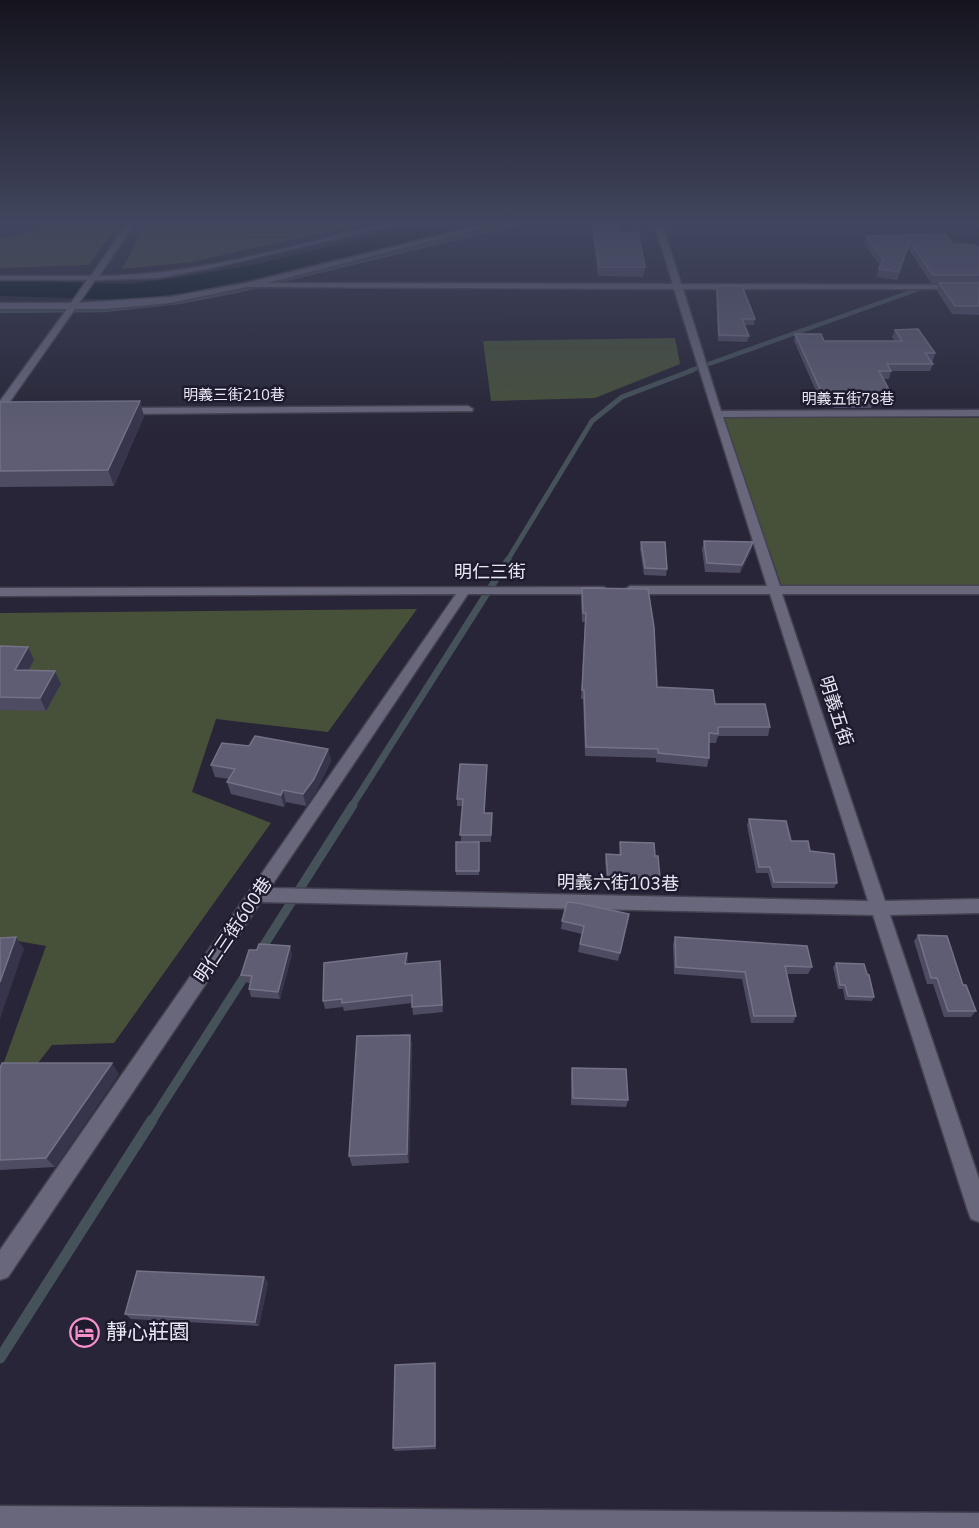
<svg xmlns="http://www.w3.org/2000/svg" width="979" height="1528" font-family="'IBM Plex Sans','Noto Sans TC',sans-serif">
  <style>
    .forest { fill: #475139 }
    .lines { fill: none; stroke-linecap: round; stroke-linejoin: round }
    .stream-far4 { stroke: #465259; stroke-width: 4.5 }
    .stream-far3 { stroke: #465259; stroke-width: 5 }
    .stream-far2 { stroke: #465259; stroke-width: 7 }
    .stream-far1 { stroke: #465259; stroke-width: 9 }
    .stream { stroke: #465259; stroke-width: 11 }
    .river { fill: #001116; fill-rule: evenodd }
    .street-casing { stroke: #444251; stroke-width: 3 }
    .street { fill: #68677c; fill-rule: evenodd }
    .wall { fill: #4e4c63 }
    .shaded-wall { fill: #37354b }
    .building { fill: #5e5d73; stroke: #747287; stroke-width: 1.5 }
    .labels { text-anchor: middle; stroke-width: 5; stroke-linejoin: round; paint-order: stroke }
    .far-street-label { font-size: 15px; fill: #e9e8f4; stroke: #1d1b2d }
    .street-label { font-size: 18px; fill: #e9e8f4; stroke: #1d1b2d }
    .near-poi-label { font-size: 21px; fill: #e9e8f4; stroke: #1d1b2d; text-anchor: start }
  </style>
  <rect width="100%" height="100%" fill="#272537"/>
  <path class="forest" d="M80 223H119L89 265 0 268V238Z
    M147 223H365L192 262 122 269Z
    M675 338 680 364 595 398 491 401 483 341Z
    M722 417 979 418V585L782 587Z
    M417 609 328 732 216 719 192 792 271 823 114 1043 52 1045 30 1073H0L46 946 0 938V613Z"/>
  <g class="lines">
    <path class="stream-far4" d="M0 311 105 310 179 302 236 291 519 223
      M689 371 947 279"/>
    <path class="stream-far3" d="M507 561 592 421 622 397 693 370"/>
    <path class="stream-far2" d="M352 806 508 560"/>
    <path class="stream-far1" d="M259 953 353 805
      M151 1122 248 971"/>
    <path class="stream" d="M0 1358 152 1120"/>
    <path class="river" d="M426 223H466L463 228 253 279 183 293 129 300 0 296V280L129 284 183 277 253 265Z"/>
    <defs>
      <path id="street" d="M127 223H135L99 276C197 276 294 245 389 223H403L212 268 158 278 95 280 79 303 170 297 247 283 490 223H503L267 283 673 284 654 223H662L681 284 979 285V289H683L721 411 979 410V416L723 417 780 586H979V594H782L885 901 979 899V913L890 915 979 1179V1222L971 1219 968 1211 873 915 261 902 8 1277 0 1280V1250L456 594 0 596V588L604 587 606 590 600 594H468L270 888 868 901 770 594H630L624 590 630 586H767L674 289 247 287 170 303 106 309H75L4 410 0 411V401L67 309H0V303H71L87 280H0V276H91Z
        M468 406 473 409 472 411 123 414 118 411 123 408Z
        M0 1506 979 1513V1528H0Z"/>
    </defs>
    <use href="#street" class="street-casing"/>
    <use href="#street" class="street"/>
  </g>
  <path class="wall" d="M591 223H617L620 232 645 267 643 277 598 276Z
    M866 236 979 247V315L952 314 937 291 939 283H972H931L908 249 897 280 876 277 880 266 864 243Z
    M717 286 755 319 754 325H744L749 336 747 342 718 341 716 291Z
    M895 330 935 353 933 361H930L933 364 930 371H891L889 379H883L893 397 891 405H872L871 408H834L829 398H819L794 341 795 334 824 341H895L892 337Z
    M0 402 144 416 114 486 0 487Z
    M704 541 753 542 751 551 740 573 705 572 702 549Z
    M641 542 667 569 666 576 644 575 640 549Z
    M582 588 657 687 715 704 770 727 768 736H718L716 743H709V758L707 767 656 762V758L585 756 583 699H581L585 622H582L581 598Z
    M0 646 34 660 29 670 55 671 61 684 46 711 0 710Z
    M249 746 328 749 331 761 316 791 306 806 286 802 284 807 231 794 227 782 229 779 215 777 211 765Z
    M487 772 484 813H492L491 842H479V875H456V842H475L461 841 462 806H457V799Z
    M749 819 810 851 837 883 834 888H772L768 873H756L747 825Z
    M620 842 655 856 660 878 659 885 607 883 605 861 606 854 619 855Z
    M629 914 618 961 578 952 582 934 561 929 562 921Z
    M918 935 963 985 976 1011 971 1017H944L933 984H927L914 941Z
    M675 937 812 967 808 974H786L796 1016 793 1023H751L742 979 674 974 673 944Z
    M292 954 280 999 251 997 249 989 250 983 244 982 241 975Z
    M408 960 407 964 440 961 443 1012 413 1015 412 1003 344 1011 343 1007 325 1009 323 1001Z
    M836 963 867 974 874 997 872 1001 845 1000 843 989H838L833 967Z
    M410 1035 412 1046 409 1163 352 1166 349 1156Z
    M0 1068 119 1074 55 1167 0 1170Z
    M572 1068 628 1100 626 1107 571 1105V1075Z
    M264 1277 268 1283 259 1326 131 1319 125 1314Z
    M435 1363 436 1367V1449L395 1451 393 1448Z"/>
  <path class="shaded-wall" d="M140 401 144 416 114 486 108 470Z
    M753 542 751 551 740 573 742 565Z
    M28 647 34 660 22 682 15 670Z
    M55 671 61 684 46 711 40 698Z
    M328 749 331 761 316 791 306 806 303 794Z
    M283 790 286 802 284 807 281 795Z
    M16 937 24 949 0 1019V982Z
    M290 946 292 954 280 999 278 992Z
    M407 953 408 960 406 971 405 964Z
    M410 1035 412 1046 409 1163 407 1154Z
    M112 1063 119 1074 55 1167 46 1158Z
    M264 1277 268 1283 259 1326 255 1322Z
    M435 1363 436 1367V1449L435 1446Z"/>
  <path class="building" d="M593 223H617L620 232H638L645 267H599Z
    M945 234 953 244 974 245 979 247V275H933L910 241 899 272 879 269 883 259 866 236Z
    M939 283H979V306H955Z
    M717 286H742L755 319H742L749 336 719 335Z
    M918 329 935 353H925L933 364H887L891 371H879L893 397H872L874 401H836L831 391H821L795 334H821L824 341H902L895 330Z
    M140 401 108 470 0 471V402Z
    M704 541 753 542 742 565 707 563Z
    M641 542H665L667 569 645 568Z
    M582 588 648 589 654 627 657 687 713 690 715 704H765L770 727H718V734L709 733V758L658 753V749L586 747 584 690H582L586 613H583Z
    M0 646 28 647 15 670 55 671 40 698 0 697Z
    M255 736 328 749 314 779 303 794 283 790 281 795 227 782 235 769 211 765 222 743 249 746Z
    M460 764 487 765 484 813H492L491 835H460L463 799H457Z
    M749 819 786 821 791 841H808L810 851 834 854 837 883 774 882 770 867H759Z
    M456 842H479V871H456Z
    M620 842 654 843 655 856H658L660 878 608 877 606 854 621 855Z
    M567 902 578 903 629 914 620 953 580 944 584 926 562 921Z
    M918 935 947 936 963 985H966L976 1011H948L937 978H931Z
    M16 937 0 982V938Z
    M675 937 807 946 812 967 785 966 796 1016H754L745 972 676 967Z
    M259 944 290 946 278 992 249 989 252 976 241 975 249 950H257Z
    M407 953 405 964 440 961 442 1005 412 1007V995L342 1003V999L323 1001 324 963Z
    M836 963 864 964 867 974 869 975 874 997 848 996 845 985H840Z
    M410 1035 407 1154 349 1156 357 1036Z
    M2 1063H112L46 1158 0 1160V1068Z
    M572 1068 626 1069 628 1100 573 1098Z
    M137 1271 264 1277 255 1322 125 1314Z
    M435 1363V1446L393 1448 395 1365Z"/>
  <linearGradient id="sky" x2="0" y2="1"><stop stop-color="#15141e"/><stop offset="0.51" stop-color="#41465e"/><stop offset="1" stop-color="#41465e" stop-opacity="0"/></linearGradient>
  <rect width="979" height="437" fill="url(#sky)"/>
  <defs>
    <symbol id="hotel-ring" viewBox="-11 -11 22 22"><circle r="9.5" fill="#1d1b2d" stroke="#f890cc" stroke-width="1.5"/><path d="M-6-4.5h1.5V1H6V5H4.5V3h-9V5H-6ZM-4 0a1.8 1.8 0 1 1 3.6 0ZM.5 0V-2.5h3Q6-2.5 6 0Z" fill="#f890cc"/></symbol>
  </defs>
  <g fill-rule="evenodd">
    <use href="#hotel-ring" x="68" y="1316" width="33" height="33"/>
  </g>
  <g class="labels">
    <g class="far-street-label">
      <text x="234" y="400">明義三街210巷</text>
      <text x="848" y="404">明義五街78巷</text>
    </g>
    <g class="street-label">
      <text x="490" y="578">明仁三街</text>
      <text transform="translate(836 711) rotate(72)" y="6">明義五街</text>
      <text transform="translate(618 883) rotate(1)" y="6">明義六街103巷</text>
      <text transform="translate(233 930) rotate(-56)" y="6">明仁三街600巷</text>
    </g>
    <g class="near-poi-label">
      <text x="106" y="1339">靜心莊園</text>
    </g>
  </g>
</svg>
